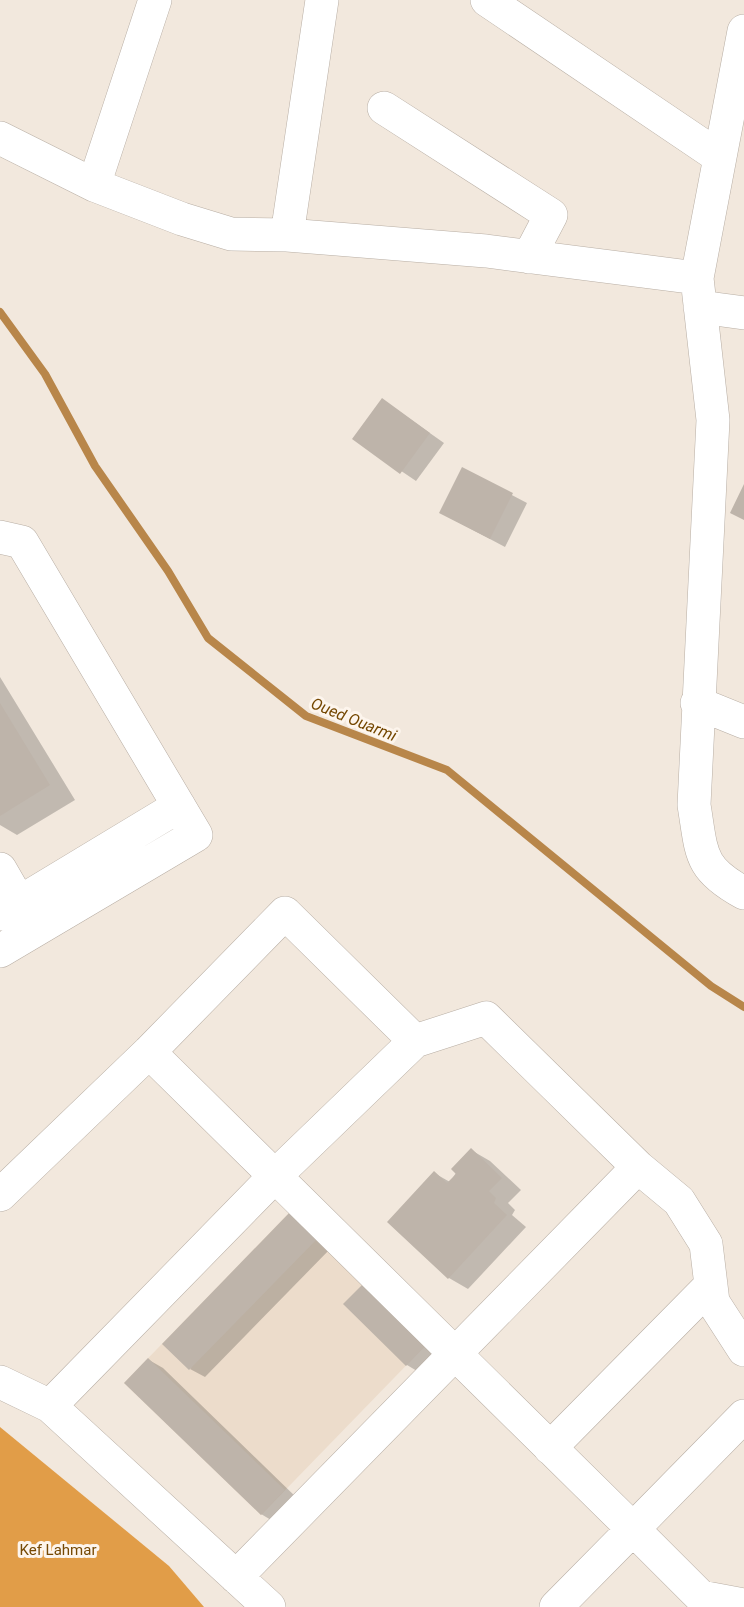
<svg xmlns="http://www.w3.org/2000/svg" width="744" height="1607" font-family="Roboto,sans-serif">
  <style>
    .built { fill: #ecdccb }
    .forest { fill: #e19d48 }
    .shadow { fill: #0003 }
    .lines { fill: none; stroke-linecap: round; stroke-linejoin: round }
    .stream { stroke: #b8864a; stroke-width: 8 }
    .building { fill: #beb4aa }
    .minor-casing { stroke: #b8aea4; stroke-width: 34 }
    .minor { stroke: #fff; stroke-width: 33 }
    .labels { text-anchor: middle; stroke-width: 6; stroke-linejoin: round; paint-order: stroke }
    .park-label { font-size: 15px; fill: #764904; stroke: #fdf5ed }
    .water-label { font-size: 16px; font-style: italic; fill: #744701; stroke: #fdf5ed }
  </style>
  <rect width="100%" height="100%" fill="#f2e8dd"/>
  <path class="built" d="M291 1211 427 1344 261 1515 124 1383Z"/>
  <path class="forest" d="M0 1427 169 1566 204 1607H0Z"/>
  <path class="shadow" d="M383 400 444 443 416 481 354 439Z
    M463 469 527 503 505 547 441 513Z
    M0 677 75 800 17 835 0 825Z
    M471 1150 490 1161 521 1190 508 1203 515 1210 512 1215 526 1227 468 1289 449 1278 434 1173 450 1182Z
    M291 1213 332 1247 205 1377 190 1369Z
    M345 1304 441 1354 422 1374 407 1365Z
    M149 1360 163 1368 299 1500 276 1523 261 1514Z"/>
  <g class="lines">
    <path class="stream" d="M0 312 45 374 95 466 168 571 208 638 306 716 447 770 711 986 744 1007"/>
  </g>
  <path class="building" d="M382 398 430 433 400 474 352 439Z
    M462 467 513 493 490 539 439 513Z
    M744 484V520L730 513Z
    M0 703 50 785 0 816Z
    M471 1148 502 1178 489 1191 496 1198 494 1203 507 1215 448 1279 387 1222 434 1171 447 1183 456 1174 451 1169Z
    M291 1211 318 1238 189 1370 162 1344Z
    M364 1283 427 1344 406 1366 343 1304Z
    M148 1358 285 1490 261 1515 124 1383Z"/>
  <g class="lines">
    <defs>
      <path id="minor" d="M487 0 718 156
        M384 108 551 215 529 257
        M0 138 94 185 182 219 231 234 287 235 486 251 697 278 713 420 694 805C702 853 698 868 744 893
        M94 185 155 0
        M287 235 322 0
        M697 278 744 31
        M700 307 744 313
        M0 537 22 542 196 835 0 951
        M697 703 744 722
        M0 869 30 921
        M0 914 179 806
        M149 1052 633 1529 556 1607
        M638 1167 679 1201 706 1244 713 1302 744 1350
        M0 1195 149 1052 285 913 415 1041 486 1018 638 1167 236 1577
        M0 1382 50 1406 269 1607
        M50 1406 275 1176 415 1041
        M744 1416 633 1529 701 1597 744 1605
        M550 1448 711 1285"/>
    </defs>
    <use href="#minor" class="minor-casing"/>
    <use href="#minor" class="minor"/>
  </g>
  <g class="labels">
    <g class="park-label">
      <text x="58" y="1555">Kef Lahmar</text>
    </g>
    <g class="water-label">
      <text transform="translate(354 719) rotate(22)" y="6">Oued Ouarmi</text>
    </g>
  </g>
</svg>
